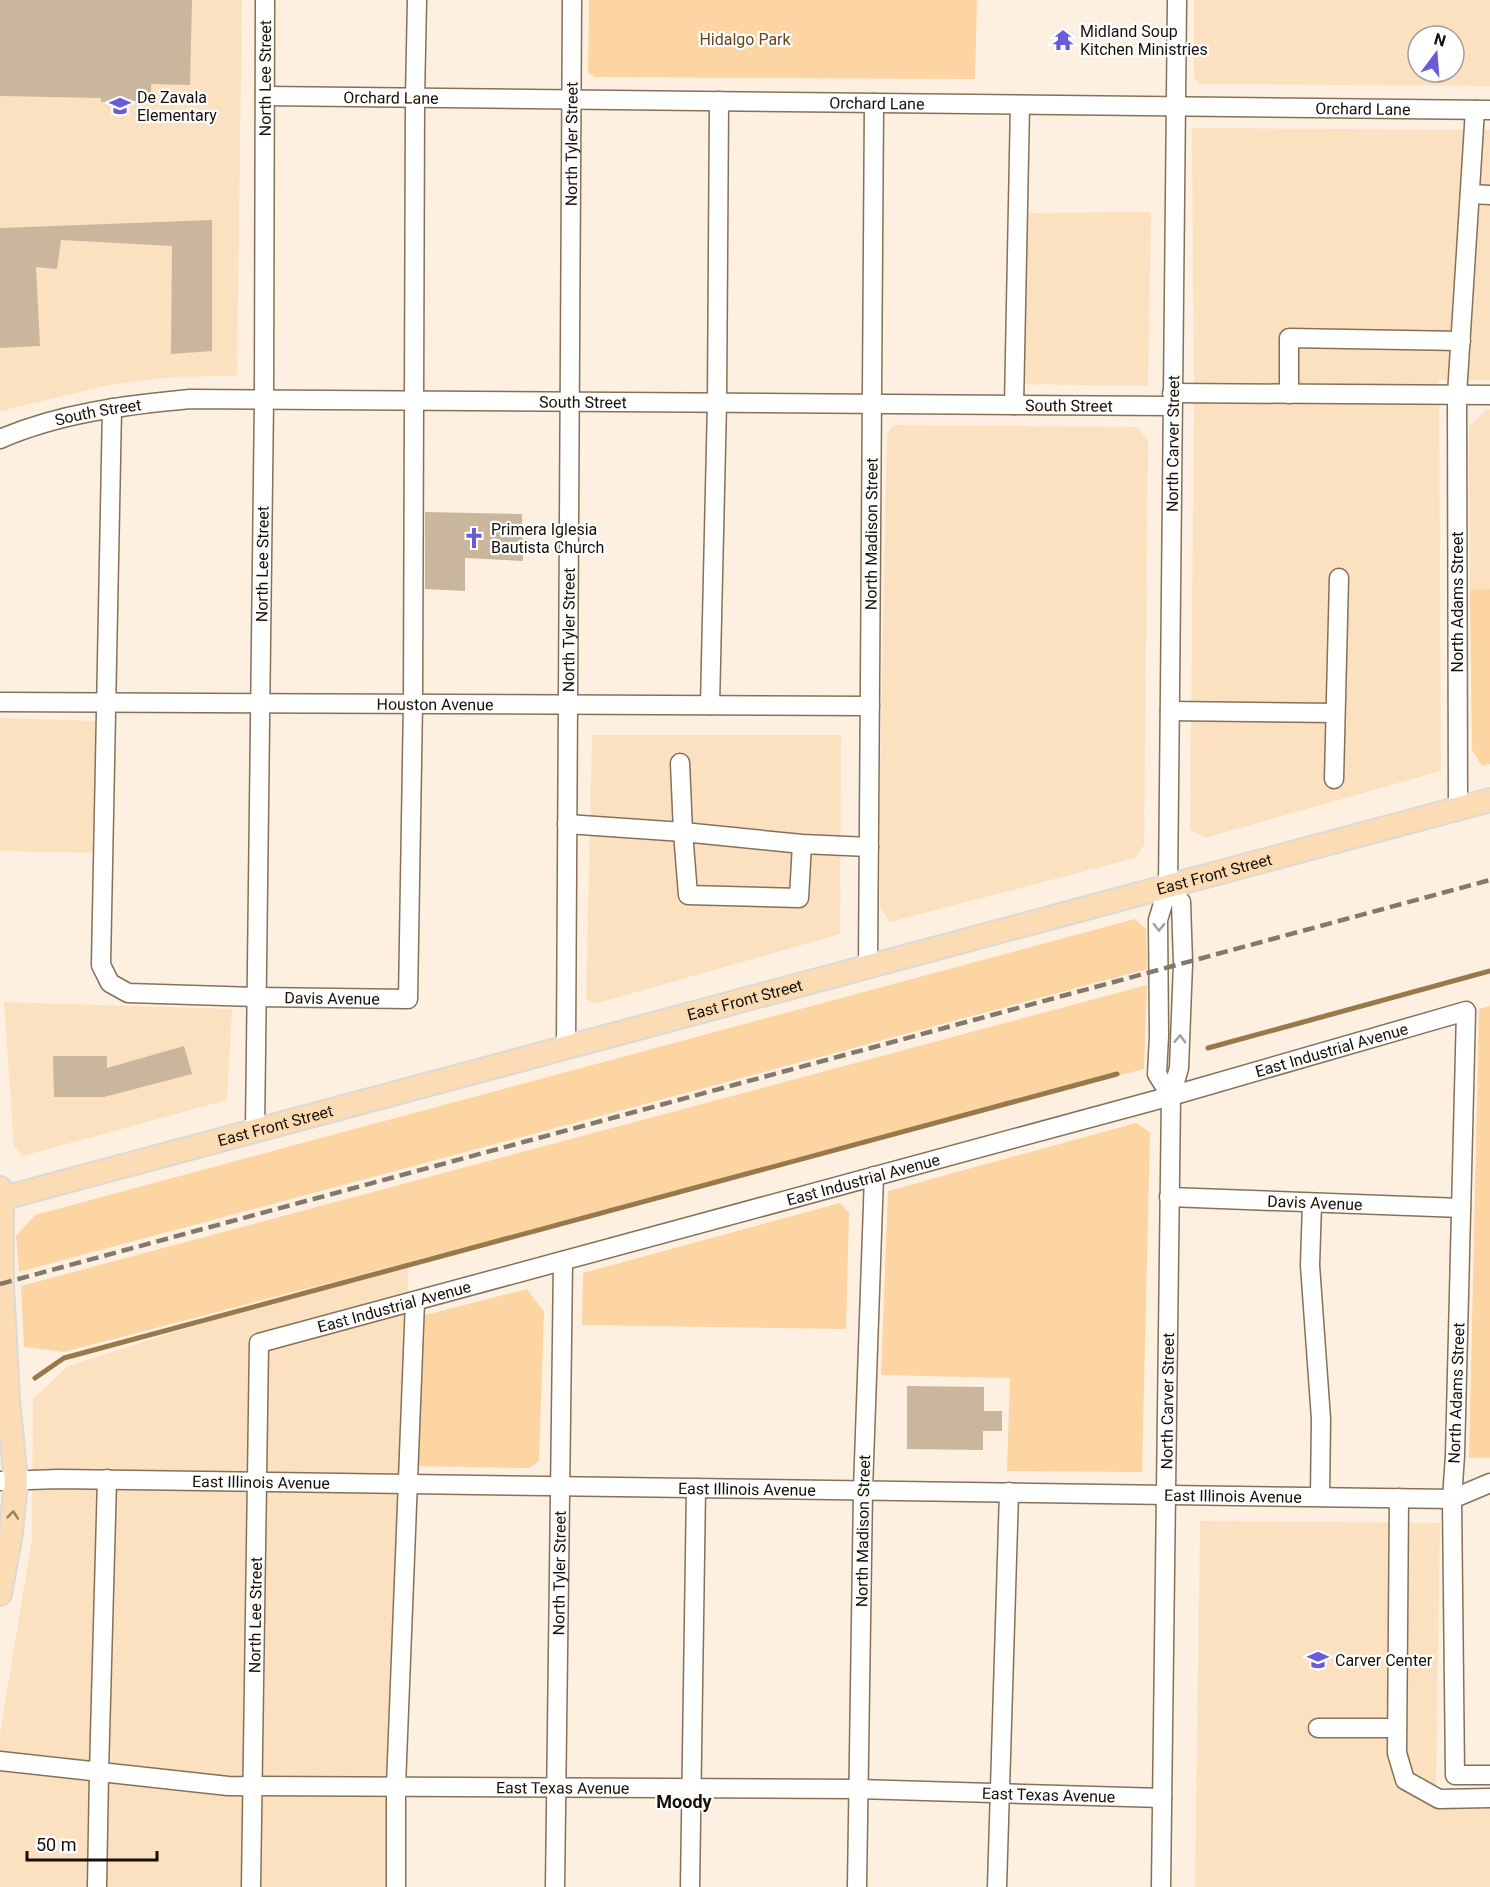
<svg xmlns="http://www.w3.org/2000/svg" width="1490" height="1887" font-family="Roboto,sans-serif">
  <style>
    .built { fill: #fce1c0; fill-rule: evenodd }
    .green { fill: #fcd5a3 }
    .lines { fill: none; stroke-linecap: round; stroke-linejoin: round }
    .stream { stroke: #99784b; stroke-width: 5 }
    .building { fill: #cab69c }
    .minor-casing { stroke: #857159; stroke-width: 21 }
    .major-casing { stroke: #dad9d7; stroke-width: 26 }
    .minor { stroke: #fff; stroke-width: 18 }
    .major { stroke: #fbdcb4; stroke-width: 22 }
    .rail { stroke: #82786c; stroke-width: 4.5; stroke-dasharray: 12 6; stroke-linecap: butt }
    .oneway { stroke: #a29f9c }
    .oneway2 { stroke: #948066 }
    .labels { text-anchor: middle; stroke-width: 4.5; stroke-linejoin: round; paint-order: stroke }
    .poi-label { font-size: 16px; fill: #171007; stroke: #fff; text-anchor: start }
    .park-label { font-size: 16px; fill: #664619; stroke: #fff }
    .street-label { font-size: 16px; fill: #171007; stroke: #fff }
    .neighbourhood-label { font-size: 18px; font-weight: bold; fill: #171007; stroke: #fff }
  </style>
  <rect width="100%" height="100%" fill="#fdf0e0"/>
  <path class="built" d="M0 0H242L237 376 173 377 114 384 0 411Z
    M1194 0H1490V86L1200 84 1194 78ZM1418 36H1454V72H1418Z
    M1192 128 1490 130V380H1439L1441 771 1205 838 1190 830 1194 417Z
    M1151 212 1148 386 1023 384 1027 213Z
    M1486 410H1490V589L1470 590 1469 426Z
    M893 425 1137 427 1148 440 1144 845 1135 858 890 922 880 908V775L887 434Z
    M0 718 95 721V853L0 851Z
    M592 735H841L840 934 594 1004 586 998Z
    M4 1002 232 1009 227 1100 23 1156 14 1147Z
    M408 1257 410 1450 404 1887H0V1734L32 1539 33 1399 68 1366Z
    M1200 1521 1440 1523 1436 1796H1490V1887H1195Z"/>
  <path class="green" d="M589 0H977L975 79 595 77 588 73Z
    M1490 589V764L1482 766 1472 750 1470 590Z
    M1135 919 1146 929 1147 969 19 1272 16 1236 35 1215Z
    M1147 985 1144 1069 64 1352 24 1347 21 1286Z
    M1490 1006V1458H1469L1479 1009Z
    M1136 1123 1150 1132 1142 1472 1007 1471 1010 1378 881 1375 888 1191Z
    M840 1203 849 1213 846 1329 582 1325 583 1273Z
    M527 1289 544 1312 539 1461 529 1468 416 1466 421 1316Z"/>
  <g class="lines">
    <path class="stream" d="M1208 1048 1490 971
      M35 1378 64 1358 1117 1074"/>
  </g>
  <path class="building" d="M0 0H192L190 85 151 84V101L101 102V98L0 96Z
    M212 220V351L171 354 172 246 61 240 57 269 36 267 40 346 0 348V228Z
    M425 512 522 514 523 561 465 558V591L425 589Z
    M184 1046 192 1074 104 1097H54L53 1056H107V1068Z
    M907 1386 984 1387V1411H1002V1431H983V1450L907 1449Z"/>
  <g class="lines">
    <defs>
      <g id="minor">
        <path id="s1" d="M265 96 1490 110"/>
        <path d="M1470 194 1490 195"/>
        <path d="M1172 393 1490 395"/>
        <path d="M1289 394V338L1461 341"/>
        <path d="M1014 405 1020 105"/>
        <path id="s2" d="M112 408 101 965 110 983 128 993 258 997 408 999 413 703 415 98 417 0"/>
        <path id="s3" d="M0 439C60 413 126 405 190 399L1172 406"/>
        <path id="s4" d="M0 702 870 706"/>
        <path d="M710 705 717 403 719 101"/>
        <path d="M1170 711 1335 713"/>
        <path d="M1334 779 1339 578"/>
        <path d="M1458 808 1457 395 1475 110"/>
        <path d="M567 824 683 832 680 763"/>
        <path d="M802 844 799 898 688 895 683 832 802 844 869 847"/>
        <path id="s5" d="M868 966 874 103"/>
        <path id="s6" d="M566 1046 572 0"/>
        <path id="s7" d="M1171 1096 1157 1074 1159 1036 1158 920 1168 887 1177 0"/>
        <path id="s8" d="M255 1130 264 399 265 0"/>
        <path id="s9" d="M1169 1197 1461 1208"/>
        <path d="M1312 1203 1310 1265 1321 1419 1320 1496"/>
        <path id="s10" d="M0 1481 59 1479 1452 1499 1490 1483"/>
        <path d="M1399 1498 1397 1753 1405 1780 1439 1799 1490 1798"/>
        <path d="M1318 1728H1397"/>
        <path id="s11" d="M0 1761 228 1786 858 1789 1162 1798"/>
        <path d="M97 1887 99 1772 107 1479"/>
        <path id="s12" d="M251 1887 259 1343 1171 1096 1466 1011 1455 1455 1452 1499 1455 1775H1490"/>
        <path d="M396 1887V1786L415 1301"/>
        <path id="s13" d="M555 1887 563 1261"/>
        <path d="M690 1887 696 1488"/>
        <path id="s14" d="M857 1887 863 1490 874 1176"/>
        <path d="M997 1887 1009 1492"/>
        <path id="s15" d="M1161 1887 1171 1096 1179 1068 1183 963 1181 902 1168 887"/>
      </g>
      <g id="major">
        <path d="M0 1188 2 1198V1284L8 1400 16 1481 11 1533 0 1594"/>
        <path id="s16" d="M0 1199 1490 800"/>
      </g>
    </defs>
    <use href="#minor" class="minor-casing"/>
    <use href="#major" class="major-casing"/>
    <use href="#minor" class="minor"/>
    <use href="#major" class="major"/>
    <path class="rail" d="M0 1284 1490 880"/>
  </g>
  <defs><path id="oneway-chevron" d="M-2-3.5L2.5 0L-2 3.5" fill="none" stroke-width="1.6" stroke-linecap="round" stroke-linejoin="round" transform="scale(1.5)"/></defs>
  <g class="oneway">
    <use href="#oneway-chevron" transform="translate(1159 927) rotate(91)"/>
    <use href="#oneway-chevron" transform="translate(1180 1039) rotate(-88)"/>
  </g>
  <use class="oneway2" href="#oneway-chevron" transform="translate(13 1515) rotate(-84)"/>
  <defs>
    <symbol id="temple-bare" viewBox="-9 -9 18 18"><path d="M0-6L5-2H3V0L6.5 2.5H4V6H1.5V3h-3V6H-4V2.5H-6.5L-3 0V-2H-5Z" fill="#685dd6" stroke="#fff" stroke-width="2.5" paint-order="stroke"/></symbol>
    <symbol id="school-bare" viewBox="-9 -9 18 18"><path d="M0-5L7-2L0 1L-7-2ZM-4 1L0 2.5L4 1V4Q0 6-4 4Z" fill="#685dd6" stroke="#fff" stroke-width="2.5" paint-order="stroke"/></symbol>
    <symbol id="church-bare" viewBox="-9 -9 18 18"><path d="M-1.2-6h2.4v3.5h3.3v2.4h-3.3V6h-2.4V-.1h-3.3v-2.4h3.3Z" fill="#685dd6" stroke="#fff" stroke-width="2.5" paint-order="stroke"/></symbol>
  </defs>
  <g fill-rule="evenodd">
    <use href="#temple-bare" x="1048" y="25" width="30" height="30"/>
    <use href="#school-bare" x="105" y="91" width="30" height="30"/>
    <use href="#church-bare" x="459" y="523" width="30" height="30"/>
    <use href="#school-bare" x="1303" y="1645" width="30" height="30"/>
  </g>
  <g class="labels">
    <g class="poi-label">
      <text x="1080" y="37">Midland Soup<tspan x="1080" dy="18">Kitchen Ministries</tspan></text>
      <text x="137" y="103">De Zavala<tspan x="137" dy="18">Elementary</tspan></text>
      <text x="491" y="535">Primera Iglesia<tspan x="491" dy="18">Bautista Church</tspan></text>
      <text x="1335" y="1666">Carver Center</text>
    </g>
    <g class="park-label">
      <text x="745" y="45">Hidalgo Park</text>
    </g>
    <g class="street-label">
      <text dy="6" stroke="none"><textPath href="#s8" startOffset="1052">North Lee Street</textPath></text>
      <text dy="6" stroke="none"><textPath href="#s1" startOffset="126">Orchard Lane</textPath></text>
      <text dy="6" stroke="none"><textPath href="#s1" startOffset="612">Orchard Lane</textPath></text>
      <text dy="6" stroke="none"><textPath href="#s1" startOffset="1098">Orchard Lane</textPath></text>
      <text dy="6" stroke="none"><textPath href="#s6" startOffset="902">North Tyler Street</textPath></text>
      <text dy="6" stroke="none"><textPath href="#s3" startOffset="588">South Street</textPath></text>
      <text dy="6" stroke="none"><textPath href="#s3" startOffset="1074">South Street</textPath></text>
      <text dy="6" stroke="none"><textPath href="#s3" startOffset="102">South Street</textPath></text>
      <text dy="6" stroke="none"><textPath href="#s7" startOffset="658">North Carver Street</textPath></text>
      <text dy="6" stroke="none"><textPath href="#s5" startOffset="432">North Madison Street</textPath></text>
      <text dy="6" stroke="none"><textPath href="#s8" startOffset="566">North Lee Street</textPath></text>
      <text transform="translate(1457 602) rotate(-90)" y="6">North Adams Street</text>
      <text dy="6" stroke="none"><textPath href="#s6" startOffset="416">North Tyler Street</textPath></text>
      <text dy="6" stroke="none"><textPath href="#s4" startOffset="435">Houston Avenue</textPath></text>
      <text dy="6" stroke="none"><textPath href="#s16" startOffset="1257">East Front Street</textPath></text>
      <text dy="6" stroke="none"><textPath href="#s2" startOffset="802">Davis Avenue</textPath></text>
      <text dy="6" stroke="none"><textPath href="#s16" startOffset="771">East Front Street</textPath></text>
      <text dy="6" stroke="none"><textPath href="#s12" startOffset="1656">East Industrial Avenue</textPath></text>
      <text dy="6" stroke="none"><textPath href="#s16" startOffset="285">East Front Street</textPath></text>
      <text dy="6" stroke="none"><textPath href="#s12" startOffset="1170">East Industrial Avenue</textPath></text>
      <text dy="6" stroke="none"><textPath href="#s9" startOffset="146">Davis Avenue</textPath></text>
      <text dy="6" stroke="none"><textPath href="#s12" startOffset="684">East Industrial Avenue</textPath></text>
      <text transform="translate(1456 1393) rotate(-88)" y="6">North Adams Street</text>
      <text dy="6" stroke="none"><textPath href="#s15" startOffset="486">North Carver Street</textPath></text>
      <text dy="6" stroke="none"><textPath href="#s10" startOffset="261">East Illinois Avenue</textPath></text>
      <text dy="6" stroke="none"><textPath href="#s10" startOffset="747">East Illinois Avenue</textPath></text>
      <text dy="6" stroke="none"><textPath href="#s10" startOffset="1233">East Illinois Avenue</textPath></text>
      <text dy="6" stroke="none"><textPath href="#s14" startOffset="356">North Madison Street</textPath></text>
      <text dy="6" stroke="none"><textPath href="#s13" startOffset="314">North Tyler Street</textPath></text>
      <text dy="6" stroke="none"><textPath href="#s12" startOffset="272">North Lee Street</textPath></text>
      <text dy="6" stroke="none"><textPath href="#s11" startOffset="564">East Texas Avenue</textPath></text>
      <text dy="6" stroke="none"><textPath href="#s11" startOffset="1050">East Texas Avenue</textPath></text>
    </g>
    <g class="neighbourhood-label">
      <text x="684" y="1808">Moody</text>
    </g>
  </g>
  <g transform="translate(1436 54) rotate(16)"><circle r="28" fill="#ffffff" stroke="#a29f9c" stroke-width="1.5"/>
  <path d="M0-4.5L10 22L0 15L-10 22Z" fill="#685dd6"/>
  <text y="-9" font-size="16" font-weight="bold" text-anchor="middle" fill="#171007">N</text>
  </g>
  <path d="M27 1851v9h130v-9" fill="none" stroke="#171007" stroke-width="3"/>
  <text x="36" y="1851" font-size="18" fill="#171007" stroke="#ffffff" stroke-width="4.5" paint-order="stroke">50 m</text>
</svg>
